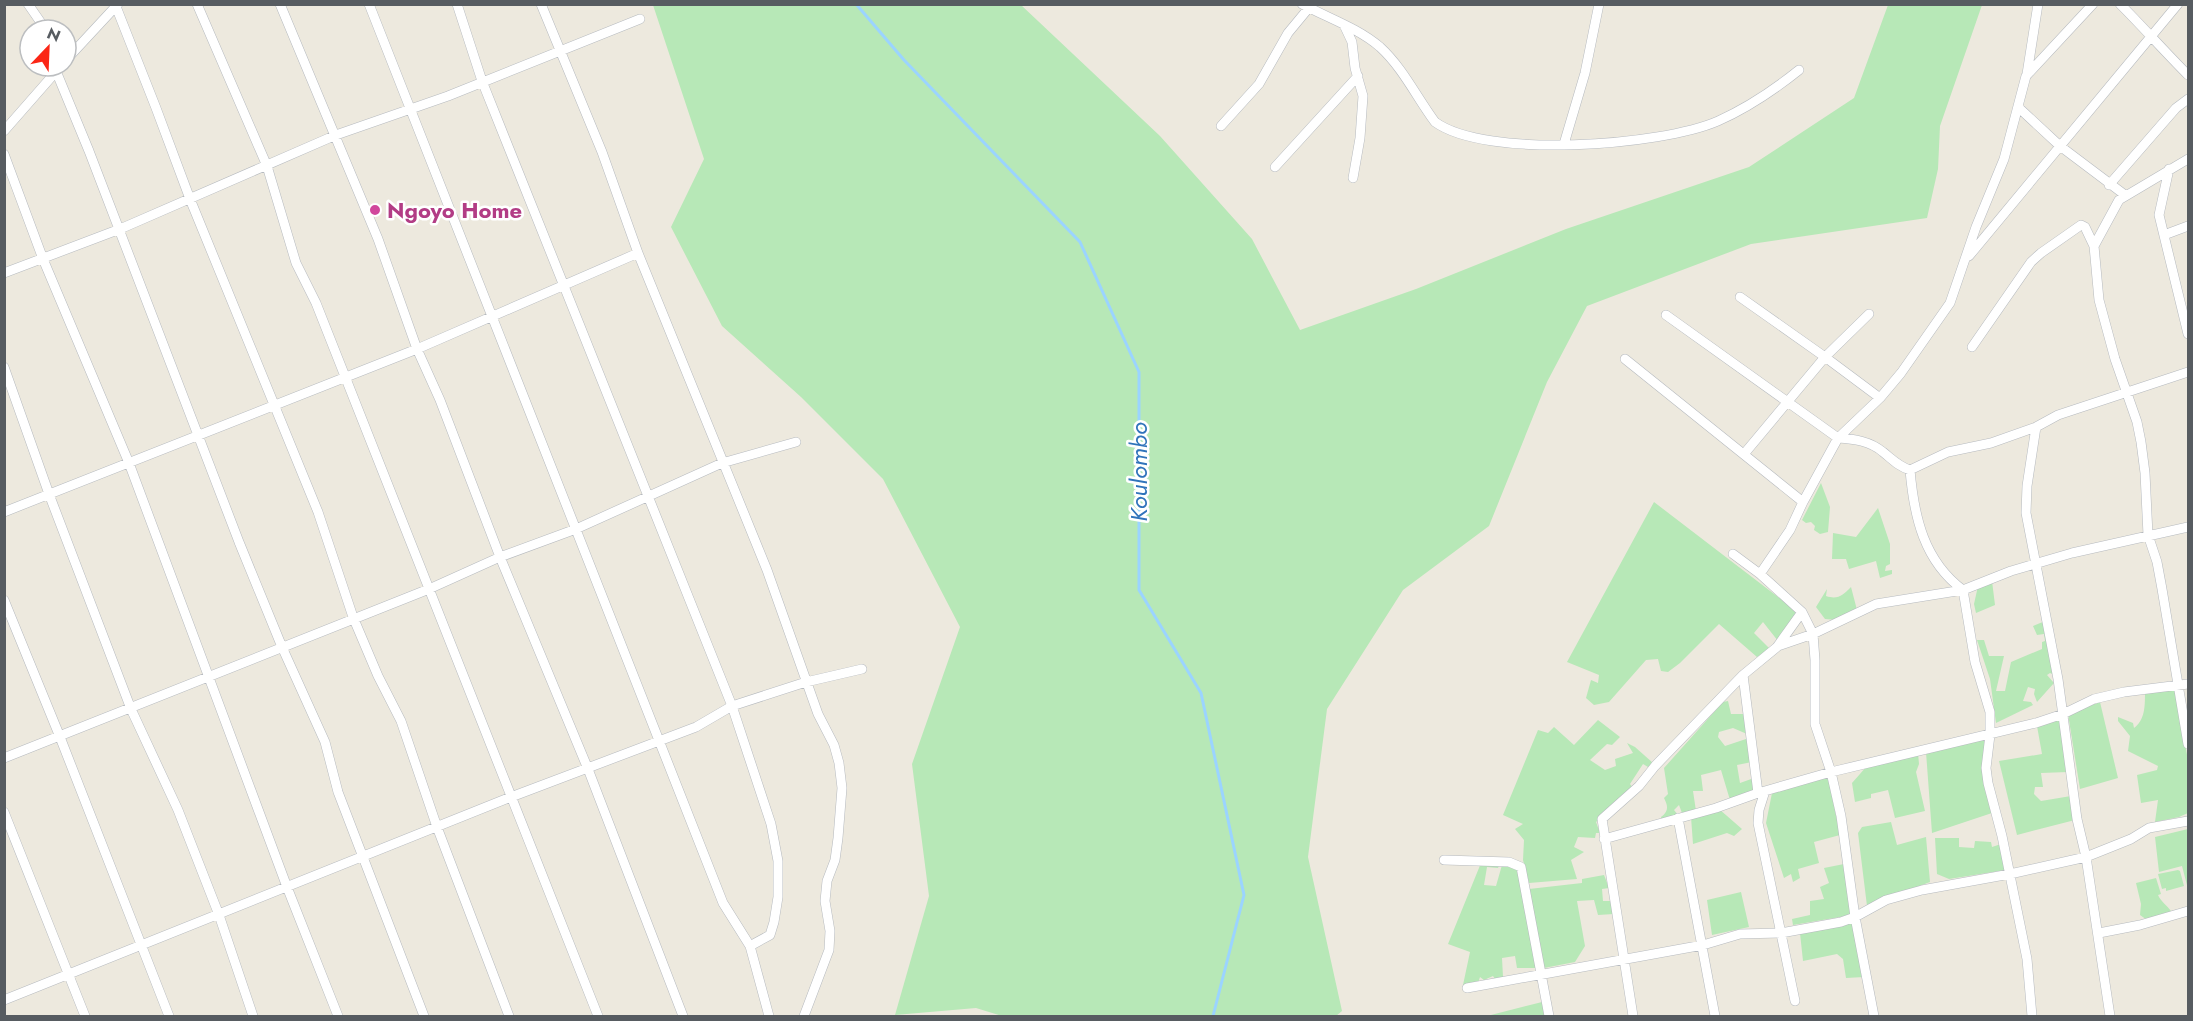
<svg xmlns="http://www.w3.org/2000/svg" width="2193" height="1021" font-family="Jost,sans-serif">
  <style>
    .green { fill: #b7e8b7 }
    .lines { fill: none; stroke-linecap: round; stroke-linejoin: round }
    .stream { stroke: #9bd4ff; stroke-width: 3 }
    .minor-casing { stroke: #b6babf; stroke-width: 10 }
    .minor { stroke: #fff; stroke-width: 9 }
    .hotel-dot { fill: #d1479c; stroke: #fff; stroke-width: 2 }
    .labels { text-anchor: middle; stroke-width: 5; stroke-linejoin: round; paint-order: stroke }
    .hotel-label { font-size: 22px; font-weight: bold; fill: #b23c85; stroke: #fff; text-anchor: start }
    .water-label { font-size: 24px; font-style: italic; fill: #3074bb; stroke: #fff }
  </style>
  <rect width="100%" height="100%" fill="#ede9de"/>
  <path class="green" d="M653 5H1021L1160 136 1252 239 1300 330 1416 289 1566 229 1749 167 1854 98 1888 5H1982L1940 126 1938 169 1927 218 1751 244 1587 306 1547 382 1489 526 1403 590 1327 709 1308 857 1342 1011 1336 1016H1002L976 1008 895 1015 929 896 912 764 960 627 883 479 801 397 722 326 671 227 704 159Z
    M1821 483 1830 507 1828 532 1820 534 1814 530 1815 526 1811 522 1806 523 1802 520Z
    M1654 502 1799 613 1778 641 1763 622 1754 633 1770 649 1757 657 1719 624 1680 663 1668 672 1661 671 1658 659 1646 660 1609 702 1594 705 1586 698 1591 680 1598 683 1599 675 1567 662Z
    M1878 508 1890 544V564L1886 566 1885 571 1892 570V574L1880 578 1876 561 1849 569 1846 559H1832L1833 533 1856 537Z
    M1992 581 1995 605 1976 613 1974 604 1978 586Z
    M1851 587 1857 610 1837 620 1825 619 1816 607 1827 589 1826 596C1838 600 1843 595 1851 587Z
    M2045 621 2057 676 2050 673 2047 675 2054 683 2037 702 2034 694 2035 689 2028 687 2023 701 2031 702 2033 705 1996 723 1990 679 1977 640H1984L1989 656H2004L1996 691H2005L2011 662 2042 649V642L2045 641 2044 634 2037 635 2033 626Z
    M2175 689 2188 760V813L2179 817 2155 822 2158 800 2141 803 2137 775 2157 770 2158 766 2128 751 2130 736 2118 721V717L2133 723 2134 728C2145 720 2145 706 2145 693Z
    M1728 701 1731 714H1748L1747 734 1733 728 1719 732 1718 737 1725 746 1749 738 1752 762 1737 765 1740 783 1754 778 1755 791 1730 800 1721 770 1701 775 1703 791H1693L1696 811 1682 813 1679 805 1674 810 1678 815 1661 820V817C1669 811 1668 806 1664 798L1668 794 1664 768 1723 702Z
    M2100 702 2118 778 2080 789 2068 714Z
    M2061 718 2068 772 2041 773 2043 787H2035L2034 794 2041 801 2071 796 2075 820 2017 835 1999 761 2042 754 2037 726Z
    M1598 720 1620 737 1612 745 1607 744 1590 760 1605 770 1616 766 1615 759 1633 753 1627 743 1635 747 1653 763 1648 767 1643 764 1630 784 1633 788 1596 822 1600 833H1596L1595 838 1578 837 1574 847 1584 852 1571 860 1577 879 1529 883 1523 860 1524 840 1515 829 1523 824 1503 815 1538 730 1548 733 1554 727 1574 745Z
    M1988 737 1992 813 1932 833 1926 752Z
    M1918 753 1919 764 1916 772 1925 811 1895 818 1888 790 1871 794V798L1855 802 1852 783 1867 766Z
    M1828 777 1840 835 1814 842 1819 863 1798 869 1800 878 1793 882 1791 874 1784 878 1766 823 1772 793Z
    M1719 809 1742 829 1734 836 1727 833 1693 844 1691 817Z
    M1891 822 1897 845 1926 837 1930 882 1867 906 1858 833 1862 827Z
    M2188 829V889L2182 866 2159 872 2155 837Z
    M1935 838H1959V847L1974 848 1975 841 1991 842 1992 847 2001 844 2006 870 1949 879 1937 874Z
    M1481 863H1500L1498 868 1487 867 1484 885 1496 886 1502 865 1520 869 1539 968H1517L1515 956 1502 958 1503 977 1495 979 1493 976 1484 980 1480 977 1478 983 1463 985 1470 952 1448 944Z
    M1844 864 1852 915 1793 925 1792 919 1810 915V901L1824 899 1820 887 1829 883 1824 868Z
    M2178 870 2180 871 2184 886 2166 891V888L2162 889 2158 874Z
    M1604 875 1609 888 1602 889 1603 901H1611L1614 914 1598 915 1594 900 1577 901 1585 946 1575 962 1544 968 1529 889 1582 883V879Z
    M2156 878 2161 894 2158 895C2161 902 2167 905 2171 911L2179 910 2147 920 2140 915 2141 904 2136 883Z
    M1741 892 1749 927 1712 935 1707 900Z
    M1854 922 1864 977 1846 978 1843 959 1837 954 1803 961 1800 933Z
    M1542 1002 1547 1014 1542 1016H1487Z"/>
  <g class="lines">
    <path class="stream" d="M856 4 904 60 1080 242 1139 372V590L1201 693 1244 895 1213 1016"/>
    <defs>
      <path id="minor" d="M28 4 46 30
        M115 4 156 108 190 199 318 512 353 617 378 676 401 721 437 827 509 1016
        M197 4 267 166 296 263 316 303 598 1016
        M280 4 378 239 417 349 440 400 500 557 588 769 683 1016
        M369 4 723 903 750 946 769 1016
        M457 4 482 81 732 706 771 824 778 861V897L774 922 770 935 750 946
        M541 4 602 152 638 253 767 570 818 714 834 745 839 763 842 788 838 838 835 860 827 881 825 901 830 931 829 950 804 1016
        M1302 4C1328 18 1358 28 1380 47 1403 68 1417 98 1435 122 1486 159 1661 146 1718 121 1747 108 1774 90 1799 70
        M2120 4C2143 27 2165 52 2188 75
        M1345 27 1352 42 1355 68 1363 96 1360 138 1353 178
        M66 60 118 4
        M56 71 89 151 239 542 282 647 325 742 338 792 424 1016
        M2027 74 2038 4
        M2018 107 2060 146 2125 195
        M1221 126 1259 84 1288 33 1312 4
        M4 131 61 66
        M1564 144 1585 73 1599 4
        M4 154 43 259 129 463 287 887 338 1016
        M2188 159 2119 200 2094 246 2099 300 2115 359 2137 422 2141 442 2145 473 2148 535 2157 562 2162 589 2188 744
        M1275 167 1358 76
        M2169 169 2159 215 2188 334
        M2109 185 2176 108 2188 99
        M2164 235 2188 226
        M1969 256 2178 4
        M4 273 120 229 336 135 448 96 640 19
        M1740 297 1825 357 1880 398
        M1666 315 1838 438C1854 439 1870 441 1883 452 1893 460 1898 466 1910 470L1948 452 1991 443 2036 427 2058 415 2188 372
        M1972 347 2031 262 2041 253 2081 225 2085 227 2094 246
        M1625 359 1803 502
        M4 367 49 494 131 709 178 810 219 915 253 1016
        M2036 427 2027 486 2026 513 2058 679 2077 819 2086 857 2110 1016
        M1744 454 1825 357 1869 314
        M1910 470C1914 517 1924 561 1963 590L1975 662 1990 712V735L1986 768 1988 783 2002 836 2027 959 2032 1016
        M4 512 417 349 638 253
        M1733 554 1760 574 1802 612 1813 634 1815 660V724L1831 772 1841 816 1855 917 1874 1016
        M1760 574 1790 530 1803 502 1838 438 1880 398 1901 373 1950 303 1976 227 2004 159 2026 76 2093 4
        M4 600 60 737 169 1016
        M1778 646 1813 634 1876 604 1963 590 2011 571 2072 553 2188 527
        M1743 675 1758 793
        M4 758 429 589 500 557 576 529 722 463 796 442
        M1765 791 1759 810 1758 823 1795 1001
        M4 812 85 1016
        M1678 818 1715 1016
        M1604 839 1716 808 1758 793 1831 772 2036 723 2063 714 2094 699 2124 692 2188 684
        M1444 860 1509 862 1521 867 1549 1016
        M2099 933 2140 925 2188 911
        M1467 988 1703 945 1740 934 1781 933 1841 922 1855 917 1886 900 1922 890 2010 874 2086 857 2131 839 2149 828 2188 821
        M4 1000 511 797 696 727 732 706 806 682 862 669
        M1633 1016 1602 819 1639 786 1655 766 1743 675 1777 647 1802 612"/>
    </defs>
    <use href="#minor" class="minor-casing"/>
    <use href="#minor" class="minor"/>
  </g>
  <circle class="hotel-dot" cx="375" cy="210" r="6"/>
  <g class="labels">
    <g class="hotel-label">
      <text x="387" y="218">Ngoyo Home</text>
    </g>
    <g class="water-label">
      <text transform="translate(1139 472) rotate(-90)" y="8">Koulombo</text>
    </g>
  </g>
  <rect width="2193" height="1021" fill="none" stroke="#575c61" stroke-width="12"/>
  <g transform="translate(48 48) rotate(23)"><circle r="28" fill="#ffffff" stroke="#bcbec0" stroke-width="1.5"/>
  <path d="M0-4.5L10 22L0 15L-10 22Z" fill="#fb2616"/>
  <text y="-9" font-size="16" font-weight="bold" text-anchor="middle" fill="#575c61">N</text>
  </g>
</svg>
